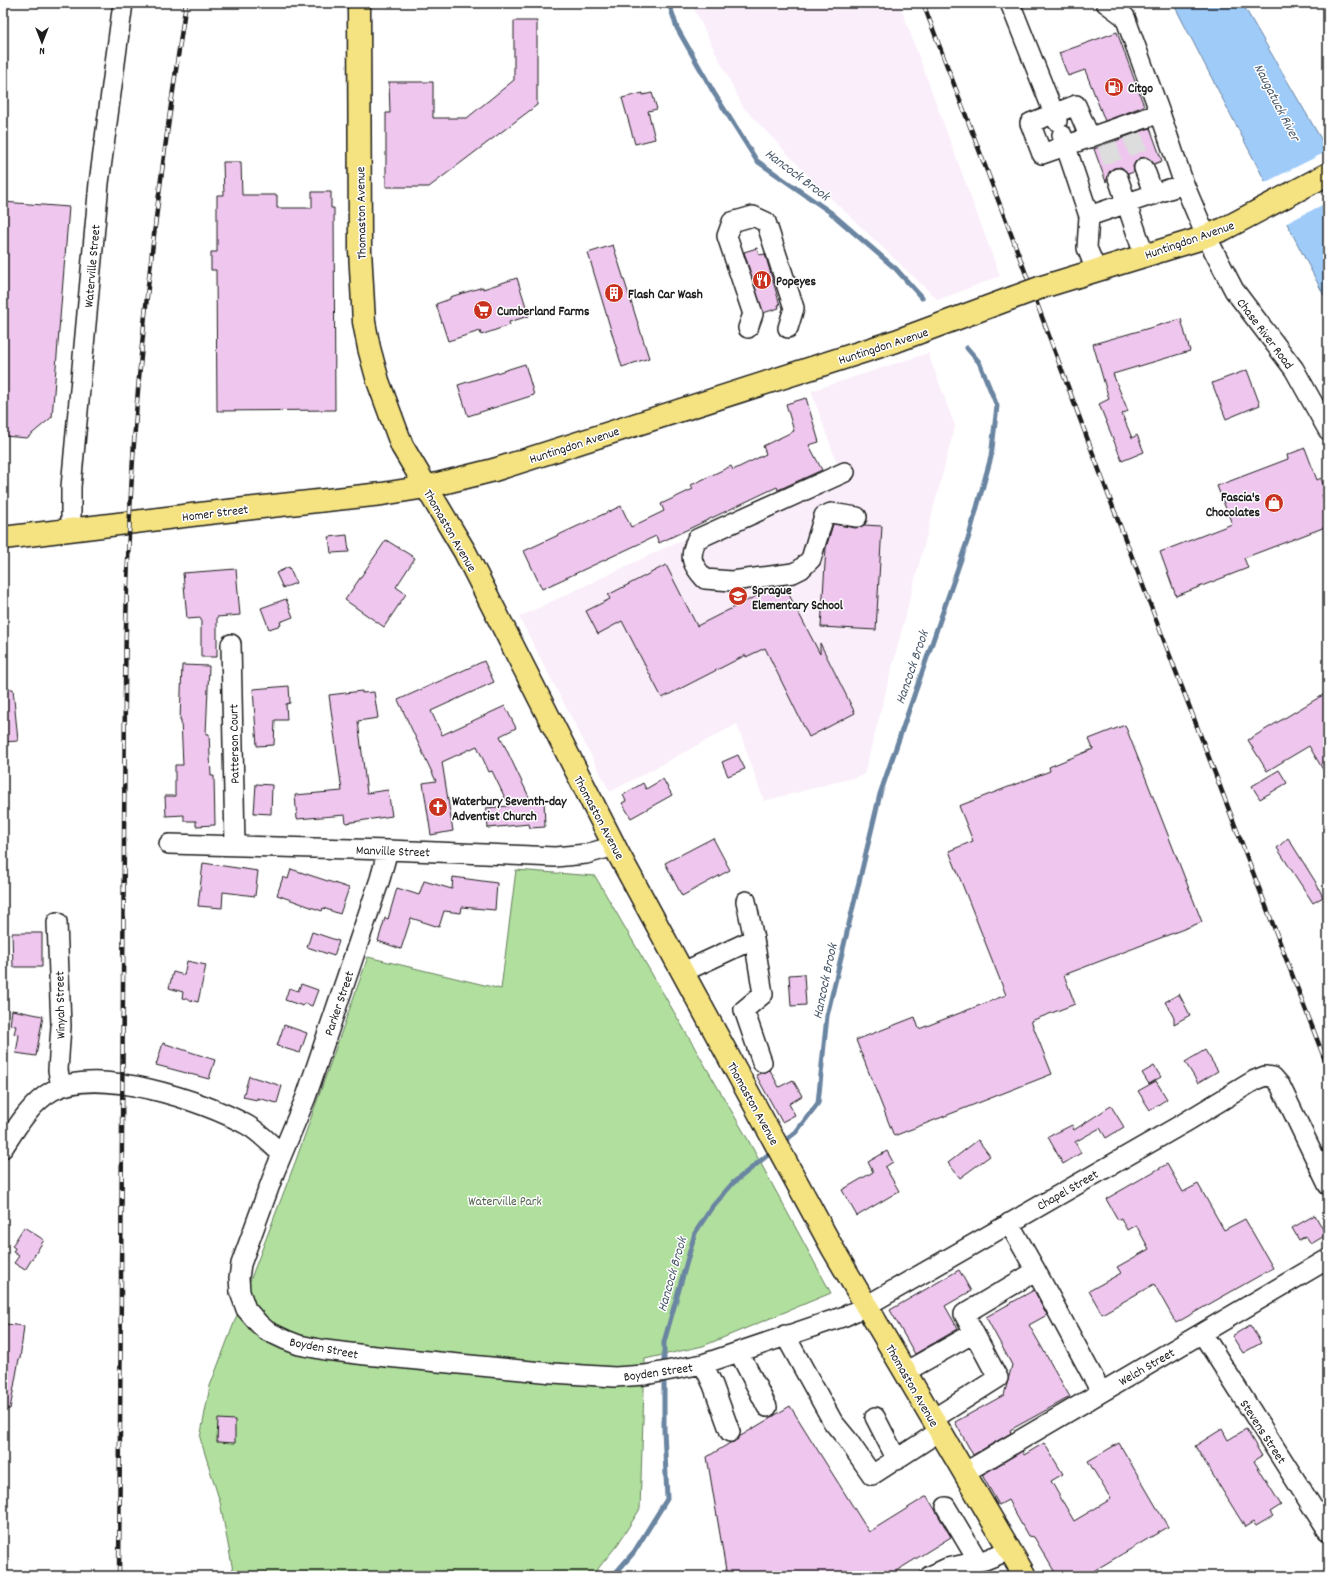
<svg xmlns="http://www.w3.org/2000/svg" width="1331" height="1579" font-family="Dekko,sans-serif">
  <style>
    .built { fill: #faeefa }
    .green { fill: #b0df9e; stroke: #667e5d }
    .water { fill: #9fcbf9; stroke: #6b85a1 }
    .pier { fill: #fff }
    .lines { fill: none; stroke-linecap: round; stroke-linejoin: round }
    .stream { stroke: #6b85a1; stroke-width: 5 }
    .building { fill: #eec6ee; stroke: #1c1c1c }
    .minor-tunnel { stroke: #ddd; stroke-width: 19; stroke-dasharray: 19 10; stroke-linecap: butt }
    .minor-casing { stroke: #1c1c1c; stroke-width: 22 }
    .major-casing { stroke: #1c1c1c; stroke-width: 25 }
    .minor { stroke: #fff; stroke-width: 19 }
    .major { stroke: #f5e382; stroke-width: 22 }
    .rail-casing { stroke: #1c1c1c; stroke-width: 4.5 }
    .rail { stroke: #fff; stroke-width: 3; stroke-dasharray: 9; stroke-linecap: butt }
    .major-bridge-casing { stroke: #1c1c1c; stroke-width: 25; stroke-linecap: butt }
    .major-bridge { stroke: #f5e382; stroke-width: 22 }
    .labels { text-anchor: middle; stroke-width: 3; stroke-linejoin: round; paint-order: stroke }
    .poi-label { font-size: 13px; font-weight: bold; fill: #1c1c1c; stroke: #fff; text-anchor: start }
    .street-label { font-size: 13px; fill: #1c1c1c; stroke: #fff }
    .park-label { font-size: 13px; fill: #50604a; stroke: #fff }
    .water-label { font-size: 14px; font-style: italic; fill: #4a5969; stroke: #fff }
  </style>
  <rect width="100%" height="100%" fill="#fff"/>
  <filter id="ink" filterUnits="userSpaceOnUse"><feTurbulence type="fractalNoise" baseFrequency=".025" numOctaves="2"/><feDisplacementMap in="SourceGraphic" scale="8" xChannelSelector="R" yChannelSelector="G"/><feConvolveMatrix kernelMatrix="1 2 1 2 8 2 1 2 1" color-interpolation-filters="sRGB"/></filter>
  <g filter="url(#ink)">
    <path class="built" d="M691 3H899L1000 276 938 300 822 190 743 107Z
      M928 353 955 426 864 775 764 801 737 724 610 792 519 617 838 466 811 391Z"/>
    <path class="green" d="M516 870 595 876 746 1136 831 1293 703 1346 645 1359 640 1509 618 1544 592 1576H234L220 1502 200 1438 210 1386 296 1160 368 957 501 989Z"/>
    <path class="water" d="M1173 3H1242L1328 151V303Z"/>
    <path class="pier" d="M1328 151V202L1285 224 1264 183Z"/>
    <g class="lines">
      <path class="stream" d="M669 3 677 28 714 93 757 161 830 212 896 269 922 298
        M782 1143 796 1132 818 1103 827 1016 880 794 969 536 991 457 997 406 979 362 967 348
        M664 1367V1342L695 1233 712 1207 733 1183 774 1150
        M613 1576 634 1552 667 1499 664 1429V1375"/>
    </g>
    <path class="building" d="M514 21H537V105L429 187H386V113H390L389 82H433V118H467L514 80Z
      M1117 32 1144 106 1105 121 1085 70 1068 76 1059 53Z
      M643 93V95L652 93 657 109 648 111 655 139 635 144 622 98Z
      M1150 128 1162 161 1154 164 1151 160 1146 157 1140 158 1136 161 1133 166 1134 172 1128 174 1125 170 1121 167 1114 168 1110 171 1106 182 1094 149Z
      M223 162H241L242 195H277V208H312V192H331V208H334L335 410 217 411 216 270H211V252H217V195H224Z
      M3 202 69 207 52 417 27 438 3 436Z
      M613 245 649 358 622 367 588 253Z
      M757 248 759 255 765 254 780 305H778L779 308 763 313 744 252Z
      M517 278 529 316 509 322 510 325 481 335 480 331 448 341 436 304 450 299V297L483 287V289Z
      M1181 319 1190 351 1113 374 1128 411 1122 414 1132 438 1137 435 1144 452 1122 461 1099 404 1109 399 1093 344Z
      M525 364 534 395 468 416 458 385Z
      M1247 370 1260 405 1226 419 1212 383Z
      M806 398 819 442 809 445 822 470 778 490 777 487 659 543 656 536 542 589 524 551 621 506 631 527 664 511 661 504 693 489 691 485 731 466 733 470 766 454 763 446 794 431 786 404Z
      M1305 448 1317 480 1321 478 1326 494 1322 495 1328 510V526L1244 558 1248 568 1176 596 1160 552 1232 524 1217 486 1288 459 1287 455Z
      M833 524 855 528 861 527 864 525 882 526 876 630 821 627 826 548Z
      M347 535 349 552 331 553 329 537Z
      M386 540 415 558 396 587 406 594 384 627 345 600Z
      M666 565 697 626 774 587 784 585 820 654V643L855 713 809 737 765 648 746 657V655L662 698 622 621 598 634 586 611 610 599 608 595Z
      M289 567 296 583 283 588 276 573Z
      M236 569 240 615 217 617V657H201V618L187 619 183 573Z
      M286 599 293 617 280 622 281 625 269 629 261 608Z
      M484 661 494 682 431 711 442 735 505 706 516 728 500 736 530 799 544 798 545 827 530 828 529 824 488 828 486 808 509 806 492 771 489 772 477 746 442 762 453 831 431 835 423 783 436 781 398 700Z
      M182 665 209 666 206 734H209L211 776H214L215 825 196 826V821H184V815L166 816 165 796H175V765H183L181 720H180Z
      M289 686 290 703 286 704 287 720H275L274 745 257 746 253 689Z
      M3 689H13L18 741 3 742Z
      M362 691V693L374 692 378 718 358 721 367 793 388 790 392 816 346 823 345 815 297 819 295 795 342 791 329 695Z
      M1328 692V778L1309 746 1267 771 1248 740Z
      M1125 725 1202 922 1064 975 1075 1004 1031 1021 1052 1074 894 1136 856 1040 915 1017 919 1029 1006 995 949 851 973 841 959 806 1050 771 1049 767 1093 749 1089 739Z
      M738 755 745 769 728 776 722 762Z
      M1279 770 1287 783 1260 799 1252 786Z
      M663 779 672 795 631 818 622 803 626 801 623 795 643 783 646 789Z
      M256 784 272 785 271 814 254 813Z
      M713 838 730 870 682 896 665 863Z
      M1288 838 1315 881 1323 897 1313 903 1277 848Z
      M203 863 258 871 255 896 223 892 222 908 198 906Z
      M291 869 349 888 340 914 323 908 322 911 277 895 283 877 288 879Z
      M453 877 497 883 495 910 462 907 461 913 444 911 439 927 411 918 401 949 378 941 385 918 388 919 397 888 419 895 424 881 452 889Z
      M312 932 339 941 334 956 307 947Z
      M12 933H42V967H13Z
      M187 961 206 965 198 1002 182 998 183 992 169 988 173 972 184 975Z
      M804 974 806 1005 791 1006 789 975Z
      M301 984 318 990 312 1006 304 1003 303 1006 285 1000 289 988 298 991Z
      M1179 994 1190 1015 1174 1024V1018L1165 1002Z
      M12 1010 43 1016 36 1056 16 1053 19 1035 14 1034 16 1026 10 1025Z
      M284 1025 307 1033 300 1053 277 1046Z
      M163 1043 215 1060 209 1079 156 1065Z
      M1205 1050 1218 1071 1198 1083 1185 1062Z
      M1154 1066 1161 1077 1149 1084 1142 1073Z
      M770 1070 779 1087 793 1080 802 1096 789 1104 795 1115 782 1122 756 1075Z
      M249 1076 282 1086 277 1103 257 1098V1100L243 1097Z
      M1156 1081 1167 1099 1150 1110 1138 1091Z
      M1111 1106 1124 1127 1106 1138 1100 1128 1075 1142 1081 1153 1063 1164 1048 1137 1072 1125 1074 1130Z
      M978 1140 990 1156 960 1178 948 1163Z
      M887 1151 893 1162 885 1167 899 1191 857 1216 842 1190 873 1172 868 1162Z
      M1167 1164 1183 1192 1198 1184 1224 1230 1245 1219 1273 1268 1176 1323 1154 1284 1102 1314 1089 1291 1121 1273 1117 1267 1149 1249 1136 1225 1127 1230 1121 1218 1118 1220 1106 1199Z
      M1315 1215 1326 1235 1311 1244 1306 1236 1299 1240 1292 1228Z
      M24 1227 44 1240 25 1270 14 1263 19 1256 13 1252 15 1248 12 1246Z
      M959 1270 971 1291 945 1306 958 1329 915 1354 890 1310Z
      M1034 1290 1047 1315 1029 1325 1070 1397 1010 1430 1011 1433 973 1455 955 1422 1004 1395 1012 1365 986 1317Z
      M6 1324 24 1326 20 1359H19L10 1409H3V1333H5Z
      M1250 1325 1261 1343 1243 1353 1232 1336Z
      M790 1406 869 1532 927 1496 951 1537 888 1576H727L707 1457 730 1443 734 1442 739 1437Z
      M218 1419 235 1420V1443L217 1442Z
      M1222 1429 1228 1440 1246 1429 1262 1456 1254 1461 1281 1505 1270 1512 1273 1516 1256 1526 1253 1522 1245 1527 1195 1446Z
      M1044 1443 1063 1474 1051 1481 1074 1521 1111 1499 1088 1461 1119 1443 1168 1527 1085 1576H1057L1034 1537 1028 1536 1008 1500 999 1505 982 1475 1022 1451 1024 1455Z"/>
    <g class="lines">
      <path class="minor-tunnel" d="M1132 135 1144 168
        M1107 144 1118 178"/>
      <defs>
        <path id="minor" d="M1010 3 1057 121
          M1106 3 1125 17 1160 113
          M1062 135 1089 216
          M1090 138 1076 105 1030 123 1042 154 1160 113 1184 184
          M1144 168 1154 195
          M1118 178 1144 255
          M1096 270 1087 248 1089 216 1184 184 1206 236 1234 290 1294 369 1328 430
          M748 328 753 314 727 236 732 222 753 216 766 222 794 308 788 328
          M845 472 697 539C688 558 692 565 705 579L732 581 793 573 801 569 811 559 824 516 831 513 857 517
          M71 530V487L99 183 123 3
          M231 644 235 845
          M169 844 388 850 555 857 586 854 615 846
          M388 850 380 879 306 1097 275 1171 241 1264 239 1278 240 1292 246 1309 259 1324 267 1331 286 1340 299 1345 325 1350 366 1355 553 1373 615 1377 645 1375 703 1364 845 1316 866 1306 1184 1123 1255 1080 1265 1076 1273 1077 1280 1085 1328 1185
          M746 901 754 939 763 994 744 1010 762 1062
          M57 922 61 1026 58 1070 61 1087
          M683 972 754 939
          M3 1148C16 1128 31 1103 52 1091 97 1065 204 1101 247 1125 260 1132 271 1145 282 1154
          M1036 1271 1101 1392
          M1202 1333 1327 1530
          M785 1335 833 1422 847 1439 872 1475 940 1431
          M739 1352 767 1407
          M703 1364 713 1385 730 1432
          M905 1372 974 1333
          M875 1417 897 1460
          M933 1419 998 1378 964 1314 1036 1271 1009 1223
          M964 1473 1328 1259
          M946 1507 978 1561
          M930 1576 947 1568 985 1560 1010 1550"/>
        <path id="major" d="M359 3 360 250 364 322 369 348 378 381 402 446 465 552 619 855 833 1249 1025 1576
          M1042 287 1196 240 1224 229 1328 174
          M3 538 208 513 382 494 426 487 494 470 896 341 1012 298"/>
      </defs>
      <use href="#minor" class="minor-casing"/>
      <use href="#major" class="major-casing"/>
      <use href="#minor" class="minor"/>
      <use href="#major" class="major"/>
      <defs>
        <path id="rail" d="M923 3 1008 226 1114 510 1328 1068
          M119 1576 125 689C126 585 130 481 139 378 150 252 167 127 186 3"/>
      </defs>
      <use href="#rail" class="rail-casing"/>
      <use href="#rail" class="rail"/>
      <defs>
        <path id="major-bridge" d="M1012 298 1042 287"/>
      </defs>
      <use href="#major-bridge" class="major-bridge-casing"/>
      <use href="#major-bridge" class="major-bridge"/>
    </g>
  </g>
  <defs>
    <symbol id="fuel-disc" viewBox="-11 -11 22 22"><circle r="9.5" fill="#c8321e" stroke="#fff"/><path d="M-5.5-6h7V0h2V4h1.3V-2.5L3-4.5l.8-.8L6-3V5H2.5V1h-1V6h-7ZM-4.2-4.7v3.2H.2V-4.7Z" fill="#fff"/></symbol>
    <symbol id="restaurant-disc" viewBox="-11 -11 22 22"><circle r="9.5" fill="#c8321e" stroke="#fff"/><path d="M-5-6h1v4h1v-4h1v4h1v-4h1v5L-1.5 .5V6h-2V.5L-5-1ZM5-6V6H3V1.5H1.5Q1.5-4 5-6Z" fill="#fff"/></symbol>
    <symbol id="building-disc" viewBox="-11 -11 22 22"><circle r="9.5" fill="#c8321e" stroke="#fff"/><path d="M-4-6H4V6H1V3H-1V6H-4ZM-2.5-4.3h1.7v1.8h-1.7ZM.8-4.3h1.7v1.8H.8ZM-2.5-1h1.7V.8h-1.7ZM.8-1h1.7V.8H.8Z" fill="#fff"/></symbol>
    <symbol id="supermarket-disc" viewBox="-11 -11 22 22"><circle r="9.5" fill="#c8321e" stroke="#fff"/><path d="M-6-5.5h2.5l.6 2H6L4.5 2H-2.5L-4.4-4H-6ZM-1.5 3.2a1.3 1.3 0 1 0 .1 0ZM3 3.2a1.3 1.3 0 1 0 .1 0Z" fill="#fff"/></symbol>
    <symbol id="shop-disc" viewBox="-11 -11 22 22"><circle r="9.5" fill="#c8321e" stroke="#fff"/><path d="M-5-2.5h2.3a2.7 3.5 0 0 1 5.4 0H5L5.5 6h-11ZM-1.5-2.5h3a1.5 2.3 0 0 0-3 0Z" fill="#fff"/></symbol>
    <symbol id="school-disc" viewBox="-11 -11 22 22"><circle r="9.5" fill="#c8321e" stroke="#fff"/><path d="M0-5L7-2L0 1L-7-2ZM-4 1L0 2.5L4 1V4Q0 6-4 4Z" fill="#fff"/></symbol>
    <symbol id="church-disc" viewBox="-11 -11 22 22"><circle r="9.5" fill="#c8321e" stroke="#fff"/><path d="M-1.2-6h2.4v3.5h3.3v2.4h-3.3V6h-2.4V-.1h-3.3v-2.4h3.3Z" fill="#fff"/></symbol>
  </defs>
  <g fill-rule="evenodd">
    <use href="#fuel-disc" x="1103" y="76" width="22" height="22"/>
    <use href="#restaurant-disc" x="751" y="269" width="22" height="22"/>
    <use href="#building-disc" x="603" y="282" width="22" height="22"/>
    <use href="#supermarket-disc" x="472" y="299" width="22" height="22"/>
    <use href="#shop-disc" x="1263" y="492" width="22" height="22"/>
    <use href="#school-disc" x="727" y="585" width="22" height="22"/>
    <use href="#church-disc" x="427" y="796" width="22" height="22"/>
  </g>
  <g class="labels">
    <g class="poi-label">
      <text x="1128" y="92">Citgo</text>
      <text x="776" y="285">Popeyes</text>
      <text x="628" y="298">Flash Car Wash</text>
      <text x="497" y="315">Cumberland Farms</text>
      <text x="1260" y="501" text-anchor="end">Fascia's<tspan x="1260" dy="15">Chocolates</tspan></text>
      <text x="752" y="594">Sprague<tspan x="752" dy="15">Elementary School</tspan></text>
      <text x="452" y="805">Waterbury Seventh-day<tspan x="452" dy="15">Adventist Church</tspan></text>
    </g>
    <g class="street-label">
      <text transform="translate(360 213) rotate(-91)" y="5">Thomaston Avenue</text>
      <text transform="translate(1189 239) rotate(-19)" y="5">Huntingdon Avenue</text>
      <text transform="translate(91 266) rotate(-85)" y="5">Waterville Street</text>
      <text transform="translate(1266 333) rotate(53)" y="5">Chase River Road</text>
      <text transform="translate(883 345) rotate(-18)" y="5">Huntingdon Avenue</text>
      <text transform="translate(574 444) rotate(-18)" y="5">Huntingdon Avenue</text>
      <text transform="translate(215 512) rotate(-7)" y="5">Homer Street</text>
      <text transform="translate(451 530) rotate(60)" y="5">Thomaston Avenue</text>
      <text transform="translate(233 744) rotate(-91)" y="5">Patterson Court</text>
      <text transform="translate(600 817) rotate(62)" y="5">Thomaston Avenue</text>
      <text transform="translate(393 850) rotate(2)" y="5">Manville Street</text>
      <text transform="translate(338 1003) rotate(-71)" y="5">Parker Street</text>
      <text transform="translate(59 1005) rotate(-91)" y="5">Winyah Street</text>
      <text transform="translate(754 1103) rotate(61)" y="5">Thomaston Avenue</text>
      <text transform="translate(1067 1189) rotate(-30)" y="5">Chapel Street</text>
      <text transform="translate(324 1347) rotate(11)" y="5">Boyden Street</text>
      <text transform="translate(1146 1366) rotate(-30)" y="5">Welch Street</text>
      <text transform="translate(658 1371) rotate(-8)" y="5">Boyden Street</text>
      <text transform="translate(913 1385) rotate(60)" y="5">Thomaston Avenue</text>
      <text transform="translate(1264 1431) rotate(57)" y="5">Stevens Street</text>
    </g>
    <g class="park-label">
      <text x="505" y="1205">Waterville Park</text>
    </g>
    <g class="water-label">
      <text transform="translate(1278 102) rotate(63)" y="5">Naugatuck River</text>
      <text transform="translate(798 174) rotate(37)" y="5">Hancock Brook</text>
      <text transform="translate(911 667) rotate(-71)" y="5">Hancock Brook</text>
      <text transform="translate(824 981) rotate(-78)" y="5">Hancock Brook</text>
      <text transform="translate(671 1274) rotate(-74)" y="5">Hancock Brook</text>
    </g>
  </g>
  <rect width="1331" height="1579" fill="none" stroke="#fff" stroke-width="16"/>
  <rect x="8" y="8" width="1315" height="1563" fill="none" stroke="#1c1c1c" stroke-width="1.5" filter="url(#ink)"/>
  <g transform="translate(42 42) rotate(180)" stroke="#ffffff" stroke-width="3" paint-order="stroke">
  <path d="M0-3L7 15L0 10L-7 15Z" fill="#1c1c1c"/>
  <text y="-6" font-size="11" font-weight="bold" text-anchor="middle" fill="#1c1c1c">N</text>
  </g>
</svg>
